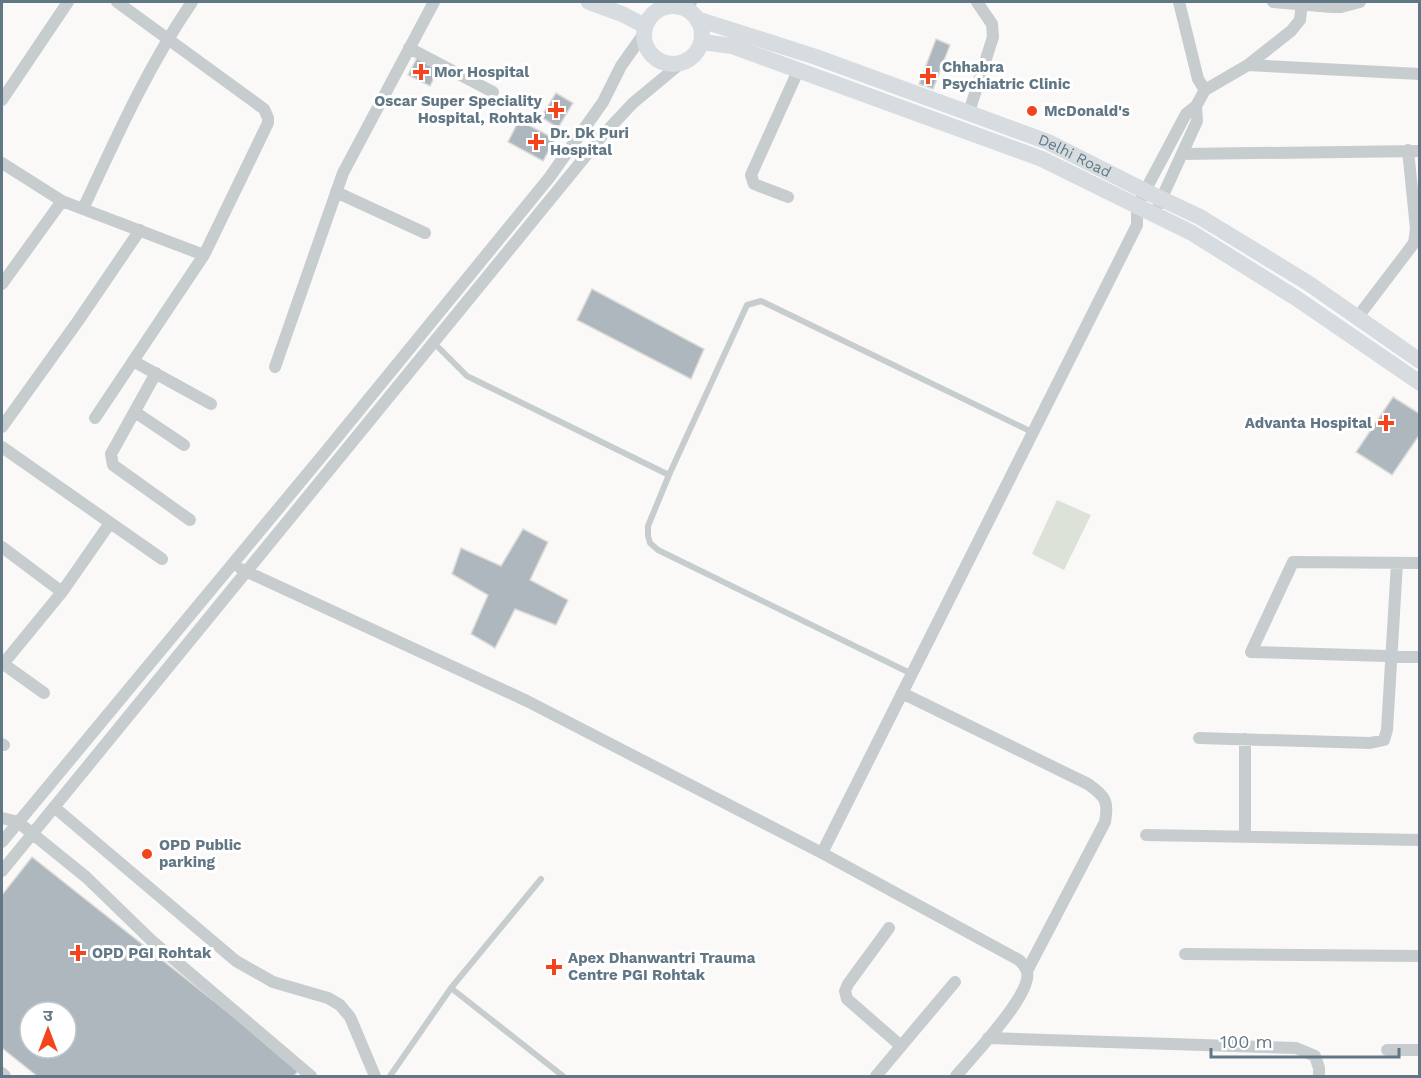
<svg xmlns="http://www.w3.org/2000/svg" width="1421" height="1078" font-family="'Work Sans','Noto Sans Devanagari',sans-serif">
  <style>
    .green { fill: #dce2d8 }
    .building { fill: #adb7bd; stroke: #dbdbd9; stroke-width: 1.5; fill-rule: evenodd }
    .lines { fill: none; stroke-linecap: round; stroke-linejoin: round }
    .lane { stroke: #c7cccf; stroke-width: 6 }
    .street { stroke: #c7cccf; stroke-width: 12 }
    .secondary { stroke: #d6dcdf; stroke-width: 16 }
    .poi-dot { fill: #f4441d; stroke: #fff; stroke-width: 2 }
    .labels { text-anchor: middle; stroke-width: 6; stroke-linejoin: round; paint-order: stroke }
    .poi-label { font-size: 15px; font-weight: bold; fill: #627785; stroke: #fff; text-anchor: start }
    .street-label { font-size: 15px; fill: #627785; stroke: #fff }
  </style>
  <rect width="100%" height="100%" fill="#faf9f7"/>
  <path class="green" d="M1057 500 1091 515 1064 570 1032 554Z"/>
  <path class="building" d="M936 39 950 45 933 89 919 84Z
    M417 58 438 70 430 86 408 75Z
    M556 93 573 103 558 128 541 117Z
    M519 120 555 139 543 161 508 142Z
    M592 289 704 349 691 379 577 320Z
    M1393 397 1420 414V434L1392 475 1356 452Z
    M523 529 548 542 530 580 568 600 556 625 515 609 495 648 471 634 488 595 452 574 461 548 501 566Z
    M32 857 300 1069 294 1076H37L2 1048V895ZM30 1012H66V1048H30Z"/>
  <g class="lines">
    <path class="lane" d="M434 343 467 376 669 475
      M912 674 658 550 650 543 648 536V526L669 475 747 305 761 301 1032 432
      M451 988 563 1076
      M390 1076 451 988 541 879"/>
    <path class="street" d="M1179 2 1198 79 1205 90
      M1273 2 1332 7H1341L1360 2
      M687 10 691 2
      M409 48 493 92
      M1248 65 1420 74
      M2 100 68 2
      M969 112 993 37 992 24 977 2
      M1182 154 1420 151
      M2 163 62 201 204 255
      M336 192 425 233
      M788 197 754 184 751 175 798 71
      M1159 204 1197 121 1196 106
      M83 209C116 138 148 66 192 2
      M2 284 62 201
      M1357 318 1414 243 1416 229 1408 150
      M133 361 211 404
      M275 367 343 173 434 2
      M156 373 111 454 113 465 190 520
      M135 412 184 445
      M95 418 204 255 268 123V118L264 109 117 2
      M2 427 78 321 140 230
      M2 447 162 559
      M2 547 62 592
      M1420 563 1293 562 1251 652 1420 657
      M241 569 527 701 822 853 1019 960C1022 963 1026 968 1027 972 1033 994 971 1058 956 1076
      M2 663 44 693
      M3 664 62 592 110 523
      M902 693 1088 784C1105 796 1109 801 1105 822L1027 971
      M1199 738 1370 743 1384 740 1387 730 1397 563
      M1245 739V837
      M2 744 4 745
      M54 807 236 961 273 982 328 998 340 1005 350 1017 375 1076
      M2 818 18 822 86 877 151 940 311 1076
      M1146 835 1420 840
      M2 842 322 456 549 178 603 102 621 66 643 35
      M822 853 1137 225V206L1186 114 1196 106 1205 90 1248 65 1291 31 1300 20 1302 2
      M2 871 602 136 633 103 680 64
      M889 928 848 984 845 991 847 999 901 1046
      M1185 954 1420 956
      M988 1038 1296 1048 1315 1056 1319 1068V1076
      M1387 1050H1420
      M2 1073 5 1076
      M876 1076 955 982"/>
    <g class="secondary">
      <path d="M589 2 622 14 645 26"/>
      <circle cx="673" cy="35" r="29"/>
      <path id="s1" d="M697 19 816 57 1048 142 1145 191 1200 217 1308 283 1420 361"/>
      <path d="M702 42 732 46 1042 159 1192 233 1296 298 1420 383"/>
    </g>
  </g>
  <g class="poi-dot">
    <path d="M418 63h6v6h6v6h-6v6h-6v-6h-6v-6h6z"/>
    <path d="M925 67h6v6h6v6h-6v6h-6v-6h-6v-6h6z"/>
    <path d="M553 101h6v6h6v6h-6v6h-6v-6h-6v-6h6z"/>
    <circle cx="1032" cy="111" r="6"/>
    <path d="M533 133h6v6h6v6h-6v6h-6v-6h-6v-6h6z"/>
    <path d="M1383 414h6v6h6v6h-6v6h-6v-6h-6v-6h6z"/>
    <circle cx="147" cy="854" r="6"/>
    <path d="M75 944h6v6h6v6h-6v6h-6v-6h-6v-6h6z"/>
    <path d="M551 958h6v6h6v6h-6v6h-6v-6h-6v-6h6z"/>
  </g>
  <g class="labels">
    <g class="poi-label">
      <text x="942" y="72">Chhabra<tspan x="942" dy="17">Psychiatric Clinic</tspan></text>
      <text x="434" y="77">Mor Hospital</text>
      <text x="542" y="106" text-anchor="end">Oscar Super Speciality<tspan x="542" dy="17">Hospital, Rohtak</tspan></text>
      <text x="1044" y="116">McDonald's</text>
      <text x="550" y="138">Dr. Dk Puri<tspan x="550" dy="17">Hospital</tspan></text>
      <text x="1372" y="428" text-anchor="end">Advanta Hospital</text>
      <text x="159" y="850">OPD Public<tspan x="159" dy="17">parking</tspan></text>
      <text x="92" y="958">OPD PGI Rohtak</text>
      <text x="568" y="963">Apex Dhanwantri Trauma<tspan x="568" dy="17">Centre PGI Rohtak</tspan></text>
    </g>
    <g class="street-label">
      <text dy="5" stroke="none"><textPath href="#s1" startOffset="402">Delhi Road</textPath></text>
    </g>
  </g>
  <rect width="1421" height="1078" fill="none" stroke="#627785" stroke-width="6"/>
  <g transform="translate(48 1030)"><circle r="28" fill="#ffffff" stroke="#c0c9ce" stroke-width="1.5"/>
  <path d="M0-4.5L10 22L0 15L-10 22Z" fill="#f4441d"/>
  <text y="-9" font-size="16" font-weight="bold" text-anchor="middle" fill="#627785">उ</text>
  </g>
  <path d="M1211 1048v9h188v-9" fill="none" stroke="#627785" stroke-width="3"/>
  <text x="1220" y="1048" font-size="18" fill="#627785" stroke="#ffffff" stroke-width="4.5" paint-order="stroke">100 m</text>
</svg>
